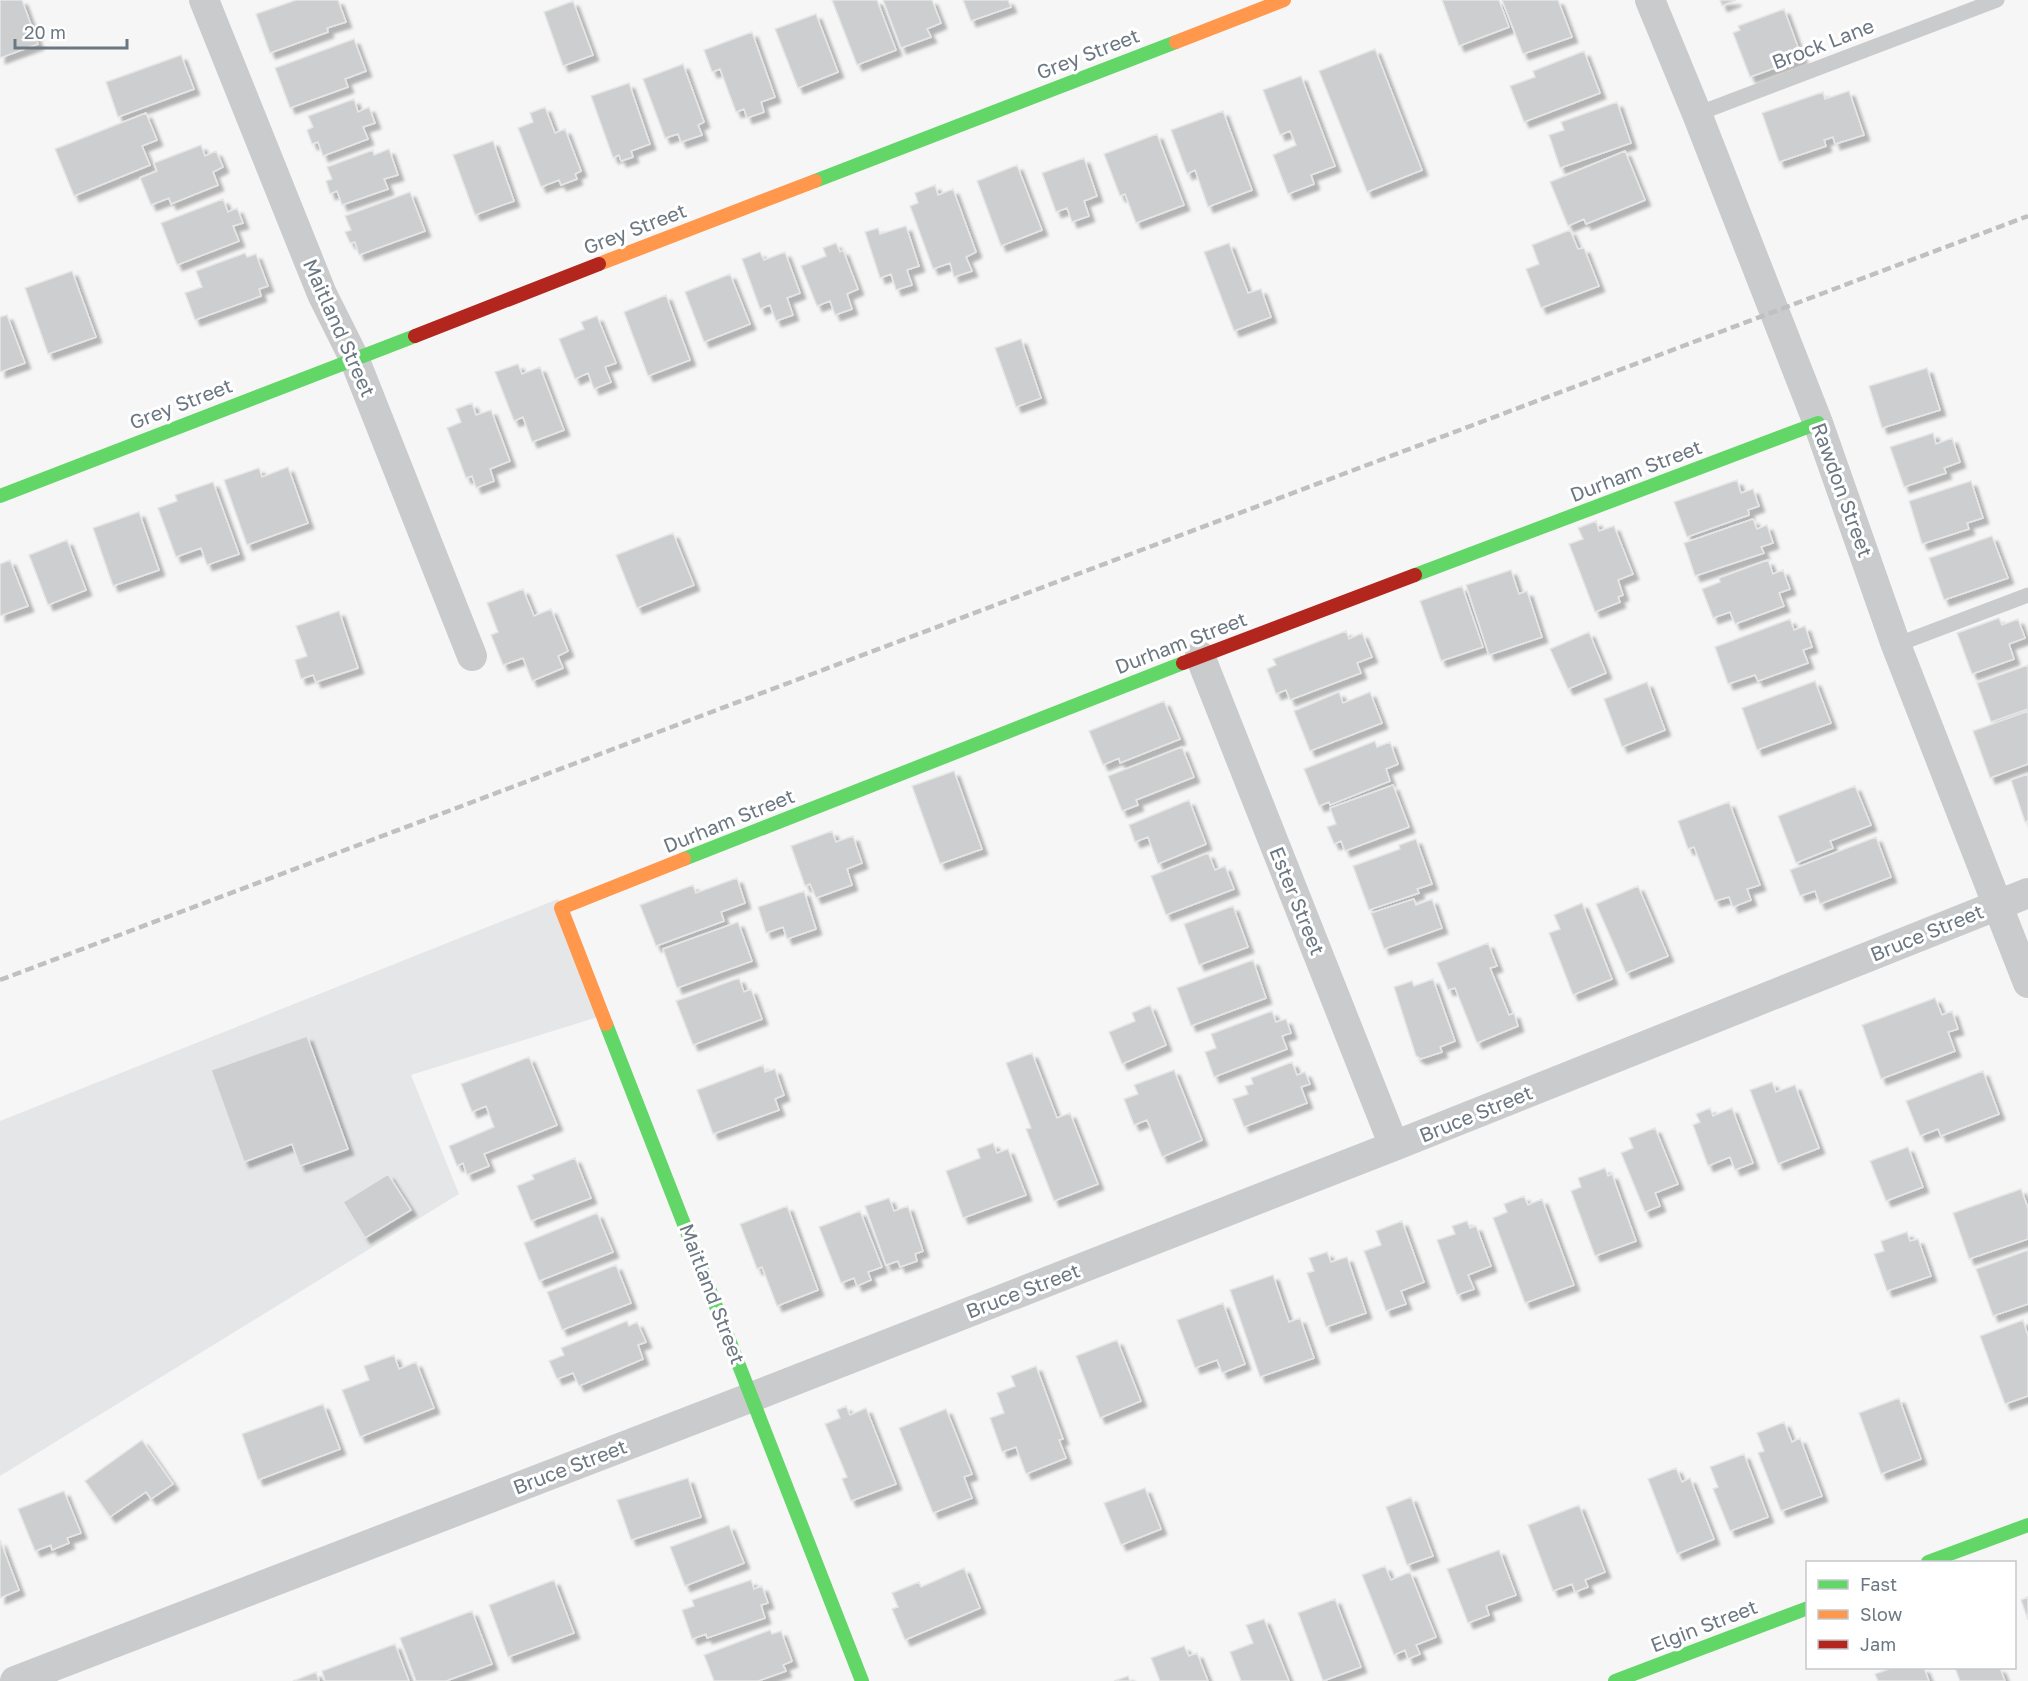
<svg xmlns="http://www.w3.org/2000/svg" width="2028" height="1681" font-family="'Golos Text',sans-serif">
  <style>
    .built { fill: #e5e6e7 }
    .building { fill: #cdcecf; stroke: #e6e6e6; stroke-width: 1.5; filter: url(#shadow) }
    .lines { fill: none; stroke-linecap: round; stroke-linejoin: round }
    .lane { stroke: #c9cbcc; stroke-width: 15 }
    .street { stroke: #c9cbcc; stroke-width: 30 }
    .fast { stroke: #63d668; stroke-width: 14 }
    .slow { stroke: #ff974d; stroke-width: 14 }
    .jam { stroke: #b3261e; stroke-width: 14 }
    .rail { stroke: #c0c0c1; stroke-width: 4.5; stroke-dasharray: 9 4.5; stroke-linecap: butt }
    .labels { text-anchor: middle; stroke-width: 6; stroke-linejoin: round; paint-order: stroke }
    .street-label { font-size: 20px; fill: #6b7782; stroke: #fff }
  </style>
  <defs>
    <filter id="shadow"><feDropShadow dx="5.5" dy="5.5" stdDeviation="1.5" flood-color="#0004"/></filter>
  </defs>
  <rect width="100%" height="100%" fill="#f6f6f6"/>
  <path class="built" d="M558 899 601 1016 411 1075 459 1194 0 1476V1121Z"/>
  <path class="building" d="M0 0H22L38 44 0 58Z
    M296 0H338L346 22 327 28 328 32 270 53 256 14Z
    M832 0H877L896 50 857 65Z
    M883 0H932L941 23 927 29 931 37 901 48Z
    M963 0H1008L1011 7 971 21Z
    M1442 0H1499L1509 27 1459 46Z
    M1502 0H1558L1572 37 1523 54Z
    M1720 0H1736L1722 6Z
    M573 1 593 55 563 66 544 12Z
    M1784 9 1802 58 1750 77 1733 33 1740 30 1738 26Z
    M816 14 838 72 798 88 775 29Z
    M752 32 775 97 761 102 764 112 747 118 744 109 736 112 720 69 712 72 704 50Z
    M354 39 366 71 345 79 348 87 290 108 275 68Z
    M1375 49 1422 170 1367 192 1319 71Z
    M1584 51 1600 93 1524 122 1510 86 1535 77 1533 71Z
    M181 55 194 89 118 117 106 82Z
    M683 64 704 122 698 125 702 135 681 142 678 134 665 138 643 79Z
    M1301 76 1335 166 1311 175 1314 184 1288 194 1273 155 1296 145 1290 131 1280 135 1263 90Z
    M629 83 650 144 631 151 633 157 621 161 619 155 613 158 591 96Z
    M1849 91 1864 135 1835 144 1833 137 1824 140 1826 146 1779 162 1762 113 1823 92 1825 99Z
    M354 99 358 112 369 107 375 123 363 127 368 139 323 156 318 142 312 144 307 130 313 127 308 116Z
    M1617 102 1631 143 1560 168 1549 135 1564 130 1561 122Z
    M545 107 555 133 565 129 581 171 575 174 577 179 561 185 559 180 541 187 518 128 533 122 530 113Z
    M1223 111 1252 190 1208 207 1195 170 1187 174 1171 130Z
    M146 113 157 140 142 146 150 165 74 196 55 149Z
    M1157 134 1184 205 1136 223 1125 194 1120 196 1104 154Z
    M493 141 514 201 475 215 453 155Z
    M201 145 205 156 216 151 223 167 213 172 218 185 171 204 169 198 151 205 140 178 157 171 154 163Z
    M389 149 398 175 384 179 388 189 342 205 337 191 330 194 326 181 332 179 327 167 373 150 374 155Z
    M1625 151 1645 200 1586 224 1584 219 1568 226 1550 182Z
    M1084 158 1097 196 1084 201 1089 216 1072 222 1067 208 1056 212 1042 173Z
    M1017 165 1042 230 1001 246 977 181Z
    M935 185 938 195 953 189 976 252 966 257 972 271 954 277 950 263 933 269 910 206 918 203 915 193Z
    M410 192 425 231 359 255 355 242 350 243 345 232 351 230 345 216Z
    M223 199 228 212 237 208 243 223 233 226 239 241 177 265 161 223Z
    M906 226 919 266 907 270 912 285 896 290 891 274 880 278 865 232 878 228 880 234Z
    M1570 230 1578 249 1584 248 1599 286 1541 308 1526 269 1539 264 1532 245Z
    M836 243 840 252 843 250 858 289 847 294 852 309 835 315 830 301 817 306 801 266 826 256 823 248Z
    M1229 243 1248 293 1261 289 1271 317 1234 331 1204 252Z
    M760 252 764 260 785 252 800 293 787 298 793 315 776 321 770 305 760 309 742 259Z
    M245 253 247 257 256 254 268 286 259 289 261 296 195 320 185 293 202 287 196 271Z
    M72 271 96 337 48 354 25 288Z
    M730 274 750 324 704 342 685 292Z
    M666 295 690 360 648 376 624 312Z
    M7 315 25 363 0 372V317Z
    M597 316 616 363 605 367 611 382 594 389 588 373 575 379 559 339 584 329 581 322Z
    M1021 339 1041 398 1016 407 995 348Z
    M518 364 522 374 540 367 564 430 532 442 523 417 514 421 495 372Z
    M1927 368 1940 410 1882 428 1869 386Z
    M472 403 476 415 491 410 510 461 490 469 494 481 476 488 472 476 466 478 447 428 461 422 456 409Z
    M1933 433 1936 444 1952 438 1960 462 1944 468 1946 473 1904 487 1890 447Z
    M288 467 308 523 247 545 224 480 259 468 262 477Z
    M1737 480 1741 493 1753 489 1759 506 1748 510 1749 515 1687 537 1674 502Z
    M1971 481 1983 518 1967 523 1969 529 1922 544 1909 501Z
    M213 482 239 554 207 565 201 548 176 557 158 508 177 501 175 495Z
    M139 512 159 570 113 586 93 528Z
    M1753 519 1757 529 1767 525 1773 543 1761 547 1764 553 1695 576 1684 543Z
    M1596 521 1599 531 1614 526 1633 574 1618 580 1623 595 1618 597 1620 602 1595 612 1569 544 1583 539 1578 528Z
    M673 533 694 585 637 608 616 555Z
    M1992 536 2008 578 1944 600 1929 558Z
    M67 540 86 590 48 605 29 555Z
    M10 560 28 606 0 616V564Z
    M1768 560 1773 574 1783 570 1790 589 1779 593 1784 606 1735 624 1730 612 1713 618 1702 589 1720 582 1719 578Z
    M1511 570 1519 594 1527 591 1542 637 1489 655 1466 585Z
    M1462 586 1483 647 1441 661 1420 601Z
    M523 589 534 616 551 609 568 651 558 656 563 668 532 681 523 658 503 665 491 635 498 632 487 603Z
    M339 611 358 668 316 682 313 675 301 679 295 660 307 656 296 626Z
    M1999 618 2002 625 2018 619 2025 638 2009 644 2014 659 1972 674 1957 633Z
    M1790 619 1794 630 1805 626 1812 647 1803 650 1808 663 1758 681 1755 675 1728 684 1715 647Z
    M1346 631 1349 639 1362 633 1372 657 1357 663 1361 673 1290 700 1286 690 1276 694 1267 669 1276 665 1273 659Z
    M1589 632 1606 673 1568 689 1550 649Z
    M2028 665V709L1991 722 1977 683Z
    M1815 681 1831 723 1757 750 1742 708Z
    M1647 682 1665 730 1622 747 1604 699Z
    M1339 692 1343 703 1370 692 1382 723 1310 751 1294 711Z
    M1164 701 1180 739 1120 763 1119 758 1103 765 1089 731Z
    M2028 711V764L1990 778 1973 731Z
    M1375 741 1377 747 1390 742 1398 764 1386 769 1390 781 1330 805 1329 802 1319 806 1304 769Z
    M1182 747 1194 777 1136 800 1138 805 1122 811 1108 776Z
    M954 771 982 849 940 864 912 786Z
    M2028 774V821L2025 822 2011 780Z
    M1393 785 1409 827 1345 851 1341 841 1334 844 1327 827 1336 824 1330 808Z
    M1855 786 1871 825 1830 841 1833 848 1796 863 1778 816Z
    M1189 800 1206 844 1158 864 1148 837 1135 842 1129 825Z
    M1729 802 1760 885 1747 889 1751 900 1733 907 1729 897 1715 901 1694 847 1688 849 1678 821Z
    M832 831 836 842 853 836 862 863 847 869 852 885 816 898 810 884 805 886 791 846Z
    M1876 837 1891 877 1820 904 1815 891 1800 896 1790 870Z
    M1416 839 1432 884 1417 889 1419 893 1369 910 1353 866 1400 849 1399 845Z
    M1208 853 1215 870 1225 866 1234 889 1166 915 1151 876Z
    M737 878 745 903 721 912 724 921 656 946 640 905 693 885 696 893Z
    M1638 886 1668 956 1626 973 1596 904Z
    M804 891 816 929 787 939 783 927 766 933 758 907Z
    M1414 899 1416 905 1432 899 1442 928 1384 949 1371 913Z
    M1582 903 1612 979 1573 995 1549 933 1560 929 1554 915Z
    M1233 906 1248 947 1199 965 1184 924Z
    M738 922 752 961 677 988 663 949Z
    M1488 943 1497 966 1490 968 1509 1015 1514 1013 1518 1026 1477 1043 1455 988 1448 990 1437 963Z
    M1253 960 1266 998 1191 1026 1177 988Z
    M739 978 744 992 751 989 762 1019 693 1045 676 1001Z
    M1433 979 1455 1041 1440 1047 1442 1052 1421 1059 1416 1056 1394 987 1412 981 1414 986Z
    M1935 998 1942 1015 1952 1011 1958 1029 1948 1032 1955 1051 1881 1079 1862 1025Z
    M1150 1005 1166 1045 1122 1064 1109 1032 1135 1021 1132 1013Z
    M1272 1011 1276 1022 1286 1019 1291 1033 1282 1036 1287 1049 1214 1077 1205 1052 1216 1048 1211 1034Z
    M307 1036 348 1149 300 1166 292 1144 244 1162 211 1070Z
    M1032 1053 1057 1118 1070 1113 1098 1184 1054 1201 1026 1129 1031 1128 1006 1063Z
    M529 1057 557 1125 484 1154 489 1166 467 1175 463 1163 457 1166 449 1146 494 1127 486 1106 472 1112 461 1084Z
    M1292 1062 1297 1075 1305 1072 1310 1084 1301 1087 1307 1103 1244 1127 1233 1099 1248 1094 1245 1086 1253 1084 1251 1078Z
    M763 1065 765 1072 775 1069 784 1095 775 1099 779 1110 713 1134 697 1090Z
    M1174 1070 1202 1140 1162 1157 1147 1120 1134 1125 1124 1099 1138 1094 1134 1085Z
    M1983 1071 1999 1114 1941 1136 1938 1129 1920 1136 1906 1101Z
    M1772 1082 1776 1092 1795 1085 1819 1148 1778 1164 1750 1090Z
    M1710 1108 1713 1116 1732 1108 1753 1163 1735 1170 1730 1157 1708 1166 1693 1125 1700 1122 1696 1114Z
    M1655 1128 1678 1184 1655 1193 1660 1206 1645 1212 1621 1153 1633 1148 1629 1138Z
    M993 1143 997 1153 1008 1149 1026 1195 963 1218 946 1171 980 1158 977 1149Z
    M1908 1147 1923 1187 1886 1201 1870 1161Z
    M575 1158 591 1198 531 1221 517 1186 534 1179 532 1175Z
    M1605 1168 1608 1176 1612 1174 1636 1241 1595 1256 1571 1191 1581 1187 1578 1178Z
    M388 1174 411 1210 365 1238 343 1202Z
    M2021 1189 2028 1208V1239L1969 1259 1953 1213Z
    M1524 1196 1528 1205 1542 1199 1574 1285 1525 1303 1493 1218 1507 1212 1504 1204Z
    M889 1198 894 1211 908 1206 923 1251 915 1254 917 1261 900 1267 898 1261 886 1265 865 1206Z
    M787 1206 818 1290 777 1306 762 1267 757 1269 740 1224Z
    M860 1211 882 1267 868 1272 871 1280 857 1286 854 1278 841 1283 819 1227Z
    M597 1213 613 1252 539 1281 524 1243Z
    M1402 1221 1424 1282 1401 1291 1406 1304 1386 1311 1364 1251 1381 1245 1376 1231Z
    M1467 1221 1470 1228 1476 1226 1491 1266 1468 1275 1474 1289 1457 1295 1437 1240 1455 1234 1452 1226Z
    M1907 1232 1910 1241 1918 1239 1931 1276 1887 1291 1874 1254 1884 1251 1881 1241Z
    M2028 1250V1304L1993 1316 1976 1269Z
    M1327 1252 1331 1262 1347 1257 1366 1313 1326 1327 1307 1273 1314 1271 1309 1258Z
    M616 1265 631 1303 562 1330 547 1292Z
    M1273 1275 1289 1322 1300 1318 1314 1358 1260 1377 1230 1290Z
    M1223 1303 1245 1364 1222 1373 1217 1360 1195 1368 1177 1320Z
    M2023 1320 2028 1336V1396L2005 1404 1980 1336Z
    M627 1321 629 1326 637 1322 646 1342 638 1345 643 1359 579 1386 573 1373 557 1379 549 1361 564 1355 561 1348Z
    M1117 1340 1141 1401 1100 1418 1076 1356Z
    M394 1355 399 1369 416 1362 434 1408 360 1437 342 1390 369 1380 364 1366Z
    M1036 1366 1063 1439 1059 1440 1066 1458 1026 1474 1016 1447 1002 1452 990 1418 1004 1413 997 1393 1015 1386 1011 1376Z
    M1899 1398 1921 1459 1881 1474 1859 1413Z
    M323 1404 340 1449 258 1480 242 1434Z
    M846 1406 850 1415 866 1408 896 1484 851 1501 842 1479 847 1477 825 1424 840 1418 837 1410Z
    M946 1409 972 1474 964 1477 972 1498 933 1513 899 1428Z
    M1784 1422 1792 1442 1800 1438 1822 1496 1781 1511 1758 1453 1764 1451 1757 1433Z
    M142 1440 173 1484 151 1499 146 1492 110 1517 85 1481Z
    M1744 1454 1768 1517 1730 1531 1713 1489 1718 1487 1710 1467Z
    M1676 1468 1682 1482 1690 1478 1714 1539 1677 1554 1648 1479Z
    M688 1478 701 1517 631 1540 617 1500Z
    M1145 1488 1161 1529 1121 1545 1104 1503Z
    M64 1491 81 1533 67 1538 69 1543 52 1550 51 1545 35 1551 18 1509Z
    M1411 1497 1433 1556 1407 1565 1386 1507Z
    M1579 1505 1605 1572 1585 1580 1588 1587 1575 1592 1572 1584 1553 1591 1528 1525Z
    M729 1525 744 1563 685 1586 670 1547Z
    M0 1540 19 1590 0 1598Z
    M1499 1550 1516 1595 1486 1606 1489 1615 1468 1623 1447 1569Z
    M1385 1566 1391 1580 1410 1572 1436 1637 1416 1645 1420 1654 1408 1659 1405 1650 1394 1655 1362 1575Z
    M964 1568 980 1608 905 1640 892 1609 898 1607 892 1593 919 1582 921 1587Z
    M554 1580 574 1633 508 1657 489 1605Z
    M751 1580 754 1589 762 1586 768 1603 761 1605 765 1618 707 1638 706 1634 692 1639 682 1610 694 1606 692 1600Z
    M2028 1597V1620L2021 1600Z
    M1335 1599 1361 1667 1323 1681 1298 1613Z
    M472 1611 492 1664 446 1681H416L400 1638Z
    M1264 1619 1271 1636 1289 1681H1241L1230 1652 1253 1643 1246 1625Z
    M770 1630 772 1634 781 1631 792 1661 783 1665 786 1671 758 1681H714L704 1655Z
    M395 1644 409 1681H325L322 1671Z
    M1184 1646 1189 1656 1197 1653 1208 1681H1160L1151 1658Z
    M1892 1668H1924L1929 1681H1878L1875 1674Z
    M1955 1668H2000L2005 1681H1960Z
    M316 1672 319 1681H293Z
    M1128 1676 1130 1681H1114Z"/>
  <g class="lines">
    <path class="lane" d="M1697 114 1997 0
      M1896 645 2028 595"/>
    <path class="street" d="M204 0 322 294 354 358 472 656
      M1650 0 1697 114 1818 423 1896 645 2028 983
      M1200 656 1394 1146
      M15 1681 752 1397 1394 1146 2028 893"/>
    <path class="fast" d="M815 181 1176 42
      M0 496 415 336
      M1415 575 1818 423
      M684 859 1183 663
      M606 1024 862 1681
      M1928 1562 2028 1525
      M1615 1681 1808 1608"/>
    <path class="slow" d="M1176 42 1284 0
      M599 264 815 181
      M606 1024 561 908 684 859"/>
    <path class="jam" d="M415 336 599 264
      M1183 663 1415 575"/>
    <path class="rail" d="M0 980 2028 216"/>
  </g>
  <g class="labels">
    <g class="street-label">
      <text transform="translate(1823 44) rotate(-21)" y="7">Brock Lane</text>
      <text transform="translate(1088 54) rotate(-21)" y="7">Grey Street</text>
      <text transform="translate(635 229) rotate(-21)" y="7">Grey Street</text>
      <text transform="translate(339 328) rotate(66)" y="7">Maitland Street</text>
      <text transform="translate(181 404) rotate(-21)" y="7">Grey Street</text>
      <text transform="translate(1636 471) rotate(-21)" y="7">Durham Street</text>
      <text transform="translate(1842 490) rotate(70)" y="7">Rawdon Street</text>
      <text transform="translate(1181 643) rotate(-21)" y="7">Durham Street</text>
      <text transform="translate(729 821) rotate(-22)" y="7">Durham Street</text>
      <text transform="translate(1297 901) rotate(68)" y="7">Ester Street</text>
      <text transform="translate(1927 933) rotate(-22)" y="7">Bruce Street</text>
      <text transform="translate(1476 1114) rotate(-22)" y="7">Bruce Street</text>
      <text transform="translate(1023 1291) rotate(-21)" y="7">Bruce Street</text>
      <text transform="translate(712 1294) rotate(69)" y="7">Maitland Street</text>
      <text transform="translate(570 1467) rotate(-21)" y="7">Bruce Street</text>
      <text transform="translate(1704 1626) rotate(-21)" y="7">Elgin Street</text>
    </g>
  </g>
  <rect x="1806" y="1561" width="210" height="108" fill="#ffffff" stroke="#c4c9cd" stroke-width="1.5"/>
  <rect x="1818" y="1580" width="30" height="9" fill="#63d668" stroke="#c4c9cd" stroke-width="1.5"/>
  <text x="1860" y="1591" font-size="18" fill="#6b7782">Fast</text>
  <rect x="1818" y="1610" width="30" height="9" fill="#ff974d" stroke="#c4c9cd" stroke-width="1.5"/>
  <text x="1860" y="1621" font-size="18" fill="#6b7782">Slow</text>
  <rect x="1818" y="1640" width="30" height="9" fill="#b3261e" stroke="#c4c9cd" stroke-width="1.5"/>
  <text x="1860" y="1651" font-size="18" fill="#6b7782">Jam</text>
  <path d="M15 39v9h112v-9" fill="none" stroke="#6b7782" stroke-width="3"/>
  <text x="24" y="39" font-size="18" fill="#6b7782" stroke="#ffffff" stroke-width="4.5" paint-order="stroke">20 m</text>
</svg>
